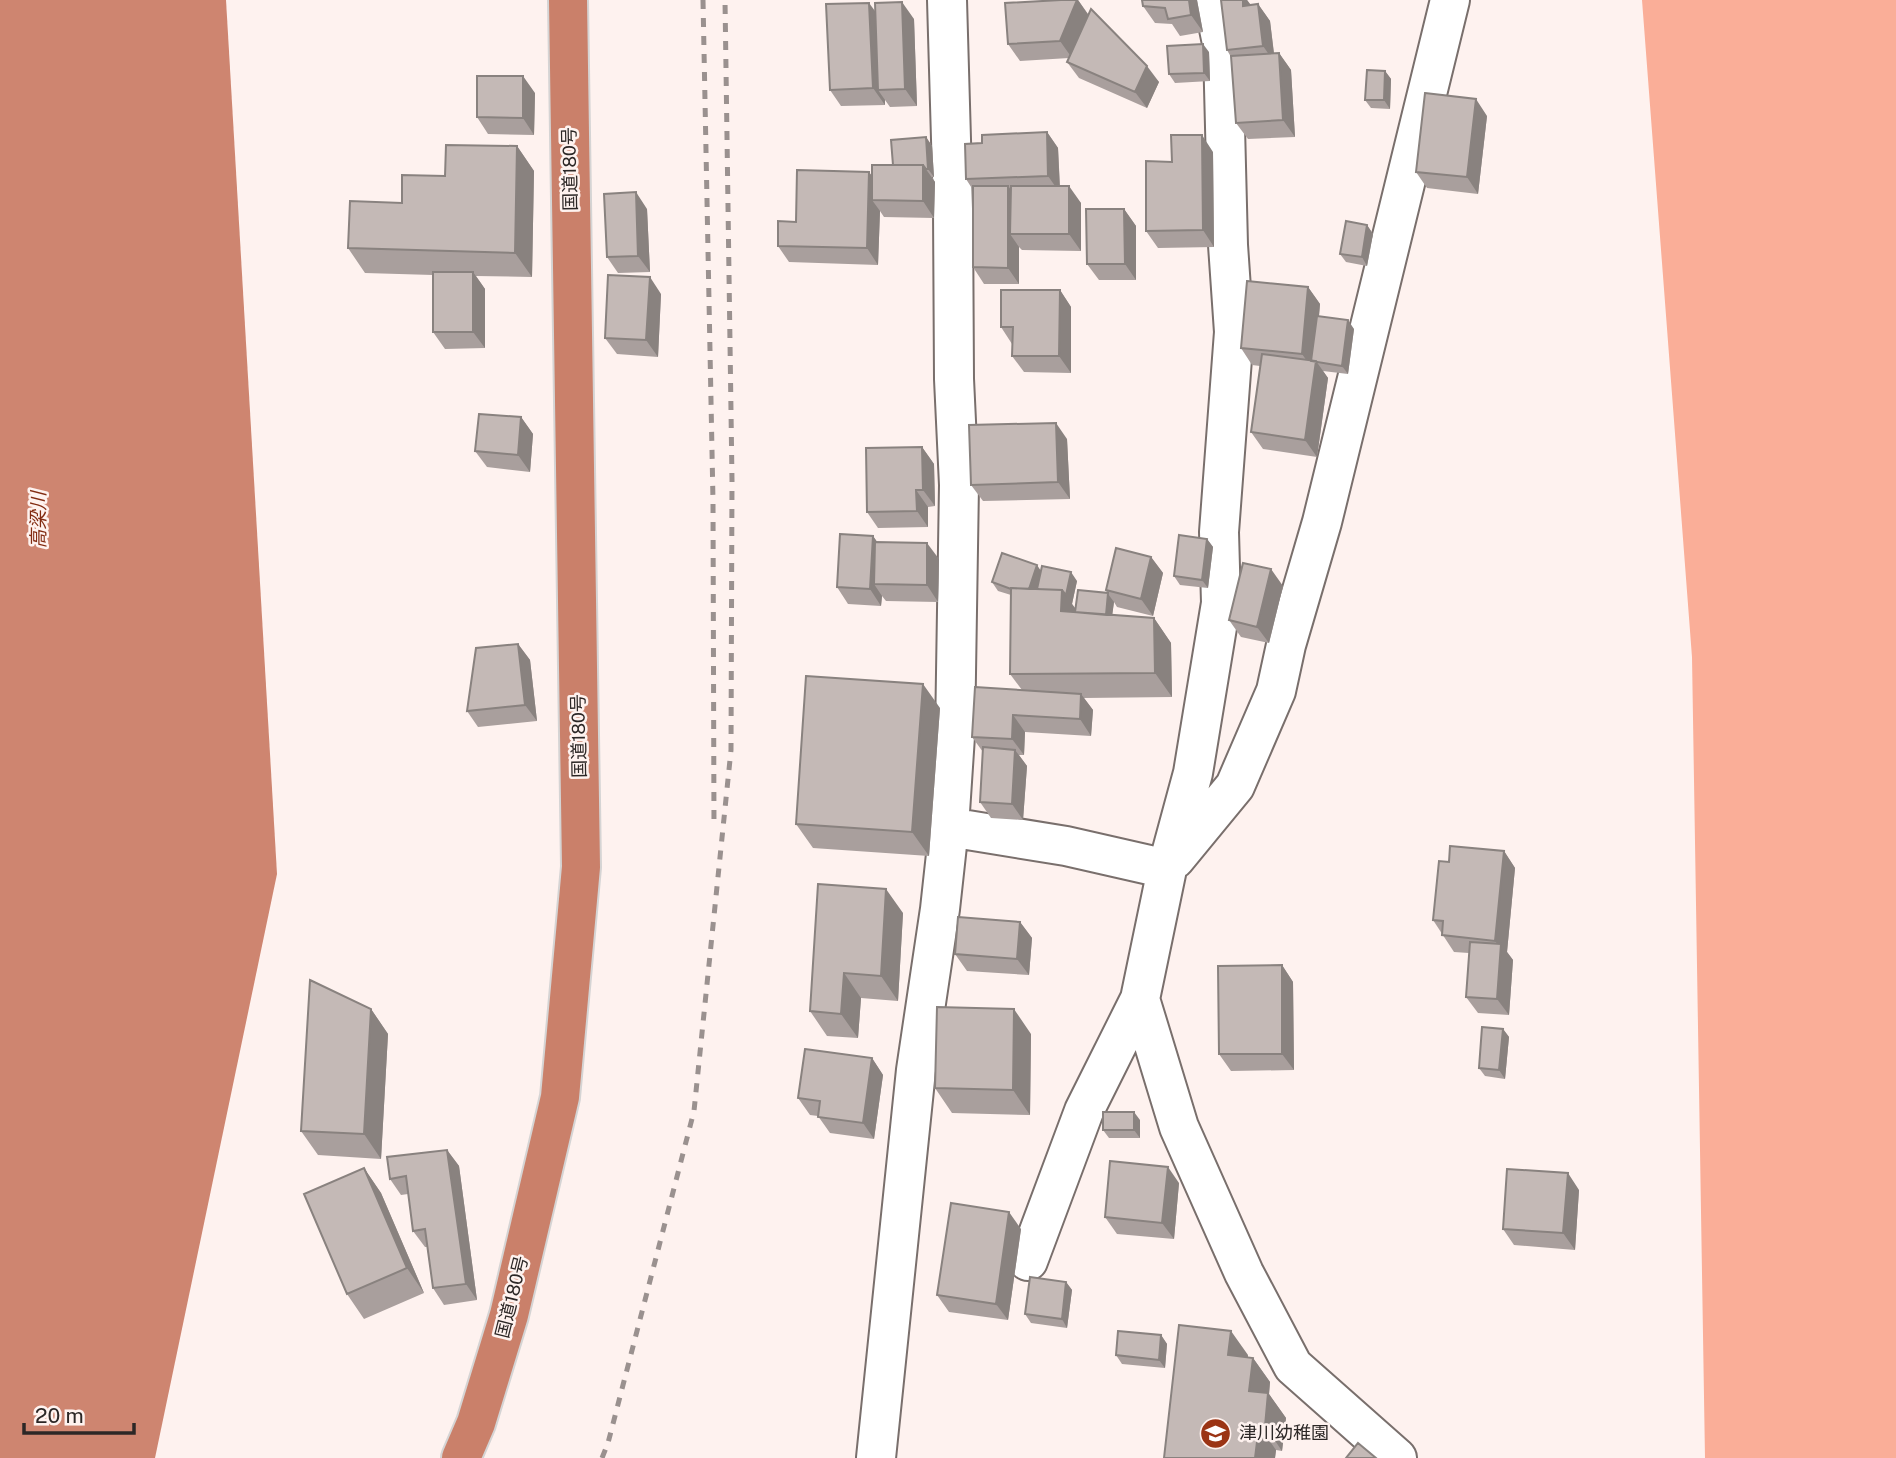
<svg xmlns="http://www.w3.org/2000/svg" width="1896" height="1458" font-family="'Public Sans','Noto Sans JP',sans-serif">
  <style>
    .forest { fill: #faae98 }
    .water { fill: #ce8570 }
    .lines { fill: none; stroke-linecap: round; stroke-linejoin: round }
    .minor-casing { stroke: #796f6c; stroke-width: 42 }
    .highway-casing { stroke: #d5d4d4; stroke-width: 42 }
    .minor { stroke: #fff; stroke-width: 38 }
    .highway { stroke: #ca806a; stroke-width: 38 }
    .rail { stroke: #9a918f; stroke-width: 5; stroke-dasharray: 9 9; stroke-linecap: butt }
    .wall { fill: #a99f9d }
    .shaded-wall { fill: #89827f }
    .building { fill: #c4b9b6; stroke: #89827f; stroke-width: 2 }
    .labels { text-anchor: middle; stroke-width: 5; stroke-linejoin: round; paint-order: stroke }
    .street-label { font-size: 18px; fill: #2c2726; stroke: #fef2ef }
    .poi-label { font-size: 18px; fill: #2c2726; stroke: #fef2ef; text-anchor: start }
    .water-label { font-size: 19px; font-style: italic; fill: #822b11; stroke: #fef2ef }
  </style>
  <rect width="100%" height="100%" fill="#fef2ef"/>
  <path class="forest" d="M1642 0H1896V1458H1705L1692 657Z"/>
  <path class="water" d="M0 0H226L277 874 155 1458H0Z"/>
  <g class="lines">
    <defs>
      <path id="minor" d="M1213 0 1223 48 1228 245 1234 332 1219 532 1221 603 1193 773 1167 869 1140 999 1179 1127 1244 1273 1293 1366 1397 1458
        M949 827 1066 846 1167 869
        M1175 859 1235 786 1276 691 1286 645 1322 522 1450 0
        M1028 1261 1084 1111 1140 999
        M876 1458 916 1070 940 909 949 827 955 736 959 485 954 379 953 209 947 0"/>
      <path id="highway" d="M461 1458 476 1423 509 1315 560 1097 581 867 568 0"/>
    </defs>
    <use href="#minor" class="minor-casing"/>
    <use href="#highway" class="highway-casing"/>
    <use href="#minor" class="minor"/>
    <use href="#highway" class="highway"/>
    <path class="rail" d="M703 0 713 501 714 828
      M602 1458 608 1443 694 1111 731 750 732 480 725 0"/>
  </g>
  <path class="wall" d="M1061 0H1078L1088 14 1159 82 1147 108 1079 78 1067 62 1069 58 1020 61 1008 44Z
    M1197 0 1203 32 1180 36 1172 24 1155 23 1143 6Z
    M1221 0H1247L1251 5 1258 4 1270 21 1274 53H1279L1291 70 1295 137 1248 139 1236 123 1231 57 1227 50Z
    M876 12 914 19 917 106 890 107 885 100V105L841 106 830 90Z
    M1209 52 1210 81 1175 83 1169 74Z
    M1385 71 1391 79 1390 109 1371 108 1365 100Z
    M535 93 534 135 488 134 477 117Z
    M1487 116 1478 194 1427 188 1416 172Z
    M1047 132 1058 148 1060 186 1081 203V251L1022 250 1019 247V284H984L973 267V190L966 179 982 143Z
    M926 137 932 146 934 177H932L935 182 934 218 884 217 880 211 878 265 789 262 778 246 796 222 869 172 872 177 893 165Z
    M517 146 534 171 532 277 476 276 485 289V348L445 349 433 332V275L365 273 348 248 402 203 445 176Z
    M1213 152 1214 247 1158 248 1146 231 1172 162Z
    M647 209 650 272 618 273 607 257Z
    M1124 209 1136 226V280H1099L1087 264Z
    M1367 225 1373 234 1367 266 1346 262 1340 254Z
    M1308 287 1320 304 1319 316 1354 329 1348 374 1323 371 1328 378 1317 457 1263 449 1251 432 1260 366 1252 365 1241 348Z
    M1060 290 1071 307V373L1024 372 1012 356V344L1001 327Z
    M661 294 658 357 617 354 605 338Z
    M521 417 533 434 530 472 487 467 475 451Z
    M1067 439 1070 499 983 501 971 485Z
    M922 447 934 464 935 506 928 507V527L878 528 867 512Z
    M873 536 877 542 939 559 938 602 886 601 882 596 881 606 848 604 837 587Z
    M1207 539 1213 547 1208 588 1180 585 1174 576Z
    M1151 557 1163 573 1153 616 1117 607 1114 602 1112 615 1154 618 1171 643 1172 697 1084 698 1093 710 1091 736 1025 732 1024 755H1019L1027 766 1023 820 991 818 980 802 983 752 972 737 1022 690 1010 674 1011 595 998 591 992 582 1041 571 1077 581 1072 604 1076 609 1107 593 1106 590Z
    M1283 586 1269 643 1241 637 1229 620Z
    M518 644 530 660 537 721 478 727 467 711Z
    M940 708 929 856 813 848 796 824Z
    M1504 851 1515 868 1507 952 1513 960 1509 1015 1478 1013 1466 997 1469 953 1454 952 1433 920 1449 862Z
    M818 884 903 913 898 1001 861 998 858 1038 827 1036 810 1011Z
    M1020 922 1032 938 1029 975 967 971 955 954Z
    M1282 965 1293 982 1294 1070 1231 1071 1219 1054Z
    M371 1009 388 1034 381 1159 318 1155 301 1131Z
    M1503 1029 1509 1037 1505 1079 1485 1076 1479 1068Z
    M1031 1034 1030 1115 952 1113 935 1088Z
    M872 1058 883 1075 874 1139 830 1133 818 1116 810 1115 798 1098Z
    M1140 1120V1138H1109L1103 1130Z
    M447 1150 459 1166 477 1300 444 1305 433 1288 427 1247H425L413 1231 408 1194 401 1195 390 1179Z
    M364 1168 381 1193 424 1293 364 1319 347 1294Z
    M1179 1183 1174 1239 1117 1234 1105 1217Z
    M1579 1190 1575 1250 1514 1245 1503 1229Z
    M1021 1229 1008 1320 949 1312 937 1295Z
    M1066 1282 1072 1290 1067 1328 1031 1323 1025 1314Z
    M1161 1335 1167 1344 1165 1368 1122 1364 1116 1355Z
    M1248 1355V1357L1253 1358 1270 1382 1269 1394 1286 1418 1282 1451 1276 1450 1275 1458H1164Z"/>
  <path class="shaded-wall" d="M1077 0H1078L1089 16 1072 58 1060 41Z
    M1189 0H1197L1203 32 1191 15Z
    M1243 0H1247L1254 10 1243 6Z
    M902 2 914 19 917 106 905 89Z
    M869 3 881 19 878 90 885 100V105L873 88Z
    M1258 4 1270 21 1275 63 1263 46Z
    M1203 44 1209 52 1210 81 1204 73Z
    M1279 53 1291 70 1295 137 1283 120Z
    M1147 66 1159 82 1147 108 1135 92Z
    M1385 71 1391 79 1390 109 1384 100Z
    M523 76 535 93 534 135 523 118Z
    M1476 99 1487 116 1478 194 1467 177Z
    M1047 132 1058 148 1060 193 1048 176Z
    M1202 135 1213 152 1214 247 1203 230Z
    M926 137 932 146 934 177 928 169Z
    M517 146 534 171 532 277 515 253Z
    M923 165 935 182 934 218 923 201Z
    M869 172 881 188 872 200 880 211 878 265 867 248Z
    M1008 186 1020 202 1010 234 1019 247V284L1008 268Z
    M1069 186 1081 203V251L1069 234Z
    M636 192 647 209 650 272 638 256Z
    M1124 209 1136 226V280L1125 264Z
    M1367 225 1373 234 1367 266 1362 257Z
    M473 272 485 289V348L473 332Z
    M650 277 661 294 658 357 646 340Z
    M1308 287 1320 304 1314 371 1302 354Z
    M1060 290 1071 307V373L1059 356Z
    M1348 320 1354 329 1348 374 1342 366Z
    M1316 361 1328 378 1317 457 1305 440Z
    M521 417 533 434 530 472 518 455Z
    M1056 423 1067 439 1070 499 1058 482Z
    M922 447 934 464 935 506 923 490Z
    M916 490 928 507V527L917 511Z
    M873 536 885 553 874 584 882 596 881 606 870 589Z
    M1207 539 1213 547 1208 588 1202 580Z
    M927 543 939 559 938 602 927 585Z
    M1151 557 1163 573 1153 616 1141 599Z
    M1037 565 1043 574 1033 603 1027 595Z
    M1271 569 1283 586 1269 643 1257 627Z
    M1071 572 1077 581 1072 604 1079 614 1061 611 1062 590Z
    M1108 594 1114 602 1110 632 1104 624Z
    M1154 618 1171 643 1172 697 1155 673Z
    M518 644 530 660 537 721 525 705Z
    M923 684 940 708 929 856 912 832Z
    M1081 694 1093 710 1091 736 1080 719Z
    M1013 715 1025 732 1024 755 1012 739Z
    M1015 750 1027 766 1023 820 1012 804Z
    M1504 851 1515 868 1507 952 1513 960 1509 1015 1497 999 1501 949 1495 941Z
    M886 889 903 913 898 1001 881 976Z
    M1020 922 1032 938 1029 975 1017 959Z
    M1282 965 1293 982 1294 1070 1282 1054Z
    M844 973 861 998 858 1038 841 1014Z
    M371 1009 388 1034 381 1159 364 1134Z
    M1014 1009 1031 1034 1030 1115 1013 1090Z
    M1503 1029 1509 1037 1505 1079 1499 1070Z
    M872 1058 883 1075 874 1139 863 1123Z
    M1134 1112 1140 1120V1138L1134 1130Z
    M447 1150 459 1166 477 1300 466 1284Z
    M1168 1167 1179 1183 1174 1239 1162 1223Z
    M364 1168 381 1193 424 1293 407 1268Z
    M1568 1173 1579 1190 1575 1250 1563 1233Z
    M1009 1212 1021 1229 1008 1320 996 1304Z
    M1066 1282 1072 1290 1067 1328 1062 1319Z
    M1231 1331 1248 1355 1245 1379 1228 1355Z
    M1161 1335 1167 1344 1165 1368 1159 1360Z
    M1253 1358 1270 1382 1269 1394 1286 1418 1282 1451 1265 1426 1249 1391Z
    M1259 1426 1276 1450 1275 1458H1255Z"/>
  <path class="building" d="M1061 0H1077L1060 41 1008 44 1005 3Z
    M1142 0H1189L1191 15 1168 19 1165 8 1143 6Z
    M1221 0H1243V6L1258 4 1263 46 1227 50Z
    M902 2 905 89 878 90 875 3Z
    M869 3 873 88 830 90 826 4Z
    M1091 9 1147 66 1135 92 1067 62Z
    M1203 44 1204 73 1169 74 1167 46Z
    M1279 53 1283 120 1236 123 1231 56Z
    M1367 70 1385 71 1384 100H1365Z
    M477 76H523V118L477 117Z
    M1425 93 1476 99 1467 177 1416 172Z
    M1047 132 1048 176 966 179 965 144 982 143V135Z
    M1171 135H1202L1203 230 1146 231V161L1172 162Z
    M926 137 928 169H926L923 165H893L891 140Z
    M446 145 517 146 515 253 348 248 350 201 402 203V175L445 176Z
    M872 165H923V201L872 200Z
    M797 170 869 172 867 248 778 246V221L796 222Z
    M973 186H1008V268L973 267Z
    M1011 186H1069V234H1010Z
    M636 192 638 256 607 257 604 194Z
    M1086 209H1124L1125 264H1087Z
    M1346 221 1367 225 1362 257 1340 254Z
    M433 272H473V332H433Z
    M608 275 650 277 646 340 605 338Z
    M1247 281 1308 287 1302 354 1241 348Z
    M1001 290H1060L1059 356H1012L1013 327H1001Z
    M1317 316 1348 320 1342 366 1311 361Z
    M1262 354 1316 361 1305 440 1251 432Z
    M479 414 521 417 518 455 475 451Z
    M1056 423 1058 482 971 485 969 425Z
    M922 447 923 490H916L917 511 867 512 866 448Z
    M840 534 873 536 870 589 837 587Z
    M1179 535 1207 539 1202 580 1174 576Z
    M875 542 927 543V585L874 584Z
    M1116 548 1151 557 1141 599 1106 590Z
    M1002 553 1037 565 1029 589 1011 588V589L992 582Z
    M1243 563 1271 569 1257 627 1229 620Z
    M1042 566 1071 572 1066 595 1062 590 1037 589Z
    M1011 588 1062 590 1061 611 1154 618 1155 673 1010 674Z
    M1078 590 1108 593 1106 615 1075 612Z
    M518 644 525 705 467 711 476 648Z
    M806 676 923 684 912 832 796 824Z
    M975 687 1081 694 1080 719 1013 715 1012 739 972 737Z
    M983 747 1015 750 1012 804 980 802Z
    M1450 846 1504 851 1495 941 1442 935 1443 921 1433 920 1439 861 1449 862Z
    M818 884 886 889 881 976 844 973 841 1014 810 1011Z
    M958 917 1020 922 1017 959 955 954Z
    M1470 942 1501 944 1497 999 1466 997Z
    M1282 965V1054H1219L1218 966Z
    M310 980 371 1009 364 1134 301 1131Z
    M937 1007 1014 1009 1013 1090 935 1088Z
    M1482 1027 1503 1029 1499 1070 1479 1068Z
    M805 1049 872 1058 863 1123 818 1117 820 1101 798 1098Z
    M1103 1112H1134V1130H1103Z
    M447 1150 466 1284 433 1288 425 1229 413 1231 406 1176 390 1179 387 1157Z
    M1110 1161 1168 1167 1162 1223 1105 1217Z
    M364 1168 407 1268 347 1294 304 1194Z
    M1507 1169 1568 1173 1563 1233 1503 1229Z
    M951 1203 1009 1212 996 1304 937 1295Z
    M1030 1277 1066 1282 1062 1319 1025 1314Z
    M1179 1325 1231 1331 1228 1355 1253 1358 1249 1391 1268 1393 1265 1426H1259L1255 1458H1164Z
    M1118 1331 1161 1335 1159 1360 1116 1355Z
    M1358 1443 1376 1458H1346Z"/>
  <defs>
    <symbol id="school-disc" viewBox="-11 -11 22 22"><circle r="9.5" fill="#9b3414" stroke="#fef2ef"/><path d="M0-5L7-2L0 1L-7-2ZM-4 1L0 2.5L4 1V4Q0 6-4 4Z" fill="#fff"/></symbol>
  </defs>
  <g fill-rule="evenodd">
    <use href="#school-disc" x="1198" y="1416" width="35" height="35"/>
  </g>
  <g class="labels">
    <g class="street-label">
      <text transform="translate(570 169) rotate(-91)" y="6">国道180号</text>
      <text transform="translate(579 736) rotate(-91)" y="6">国道180号</text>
      <text transform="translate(512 1297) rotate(-76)" y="6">国道180号</text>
    </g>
    <g class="poi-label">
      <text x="1239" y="1439">津川幼稚園</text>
    </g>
    <g class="water-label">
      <text transform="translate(38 520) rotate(-90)" y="7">高梁川</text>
    </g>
  </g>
  <path d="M24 1423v10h110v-10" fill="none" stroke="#2c2726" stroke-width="3.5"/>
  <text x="35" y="1423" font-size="21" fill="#2c2726" stroke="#fef2ef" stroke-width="5" paint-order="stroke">20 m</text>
</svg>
